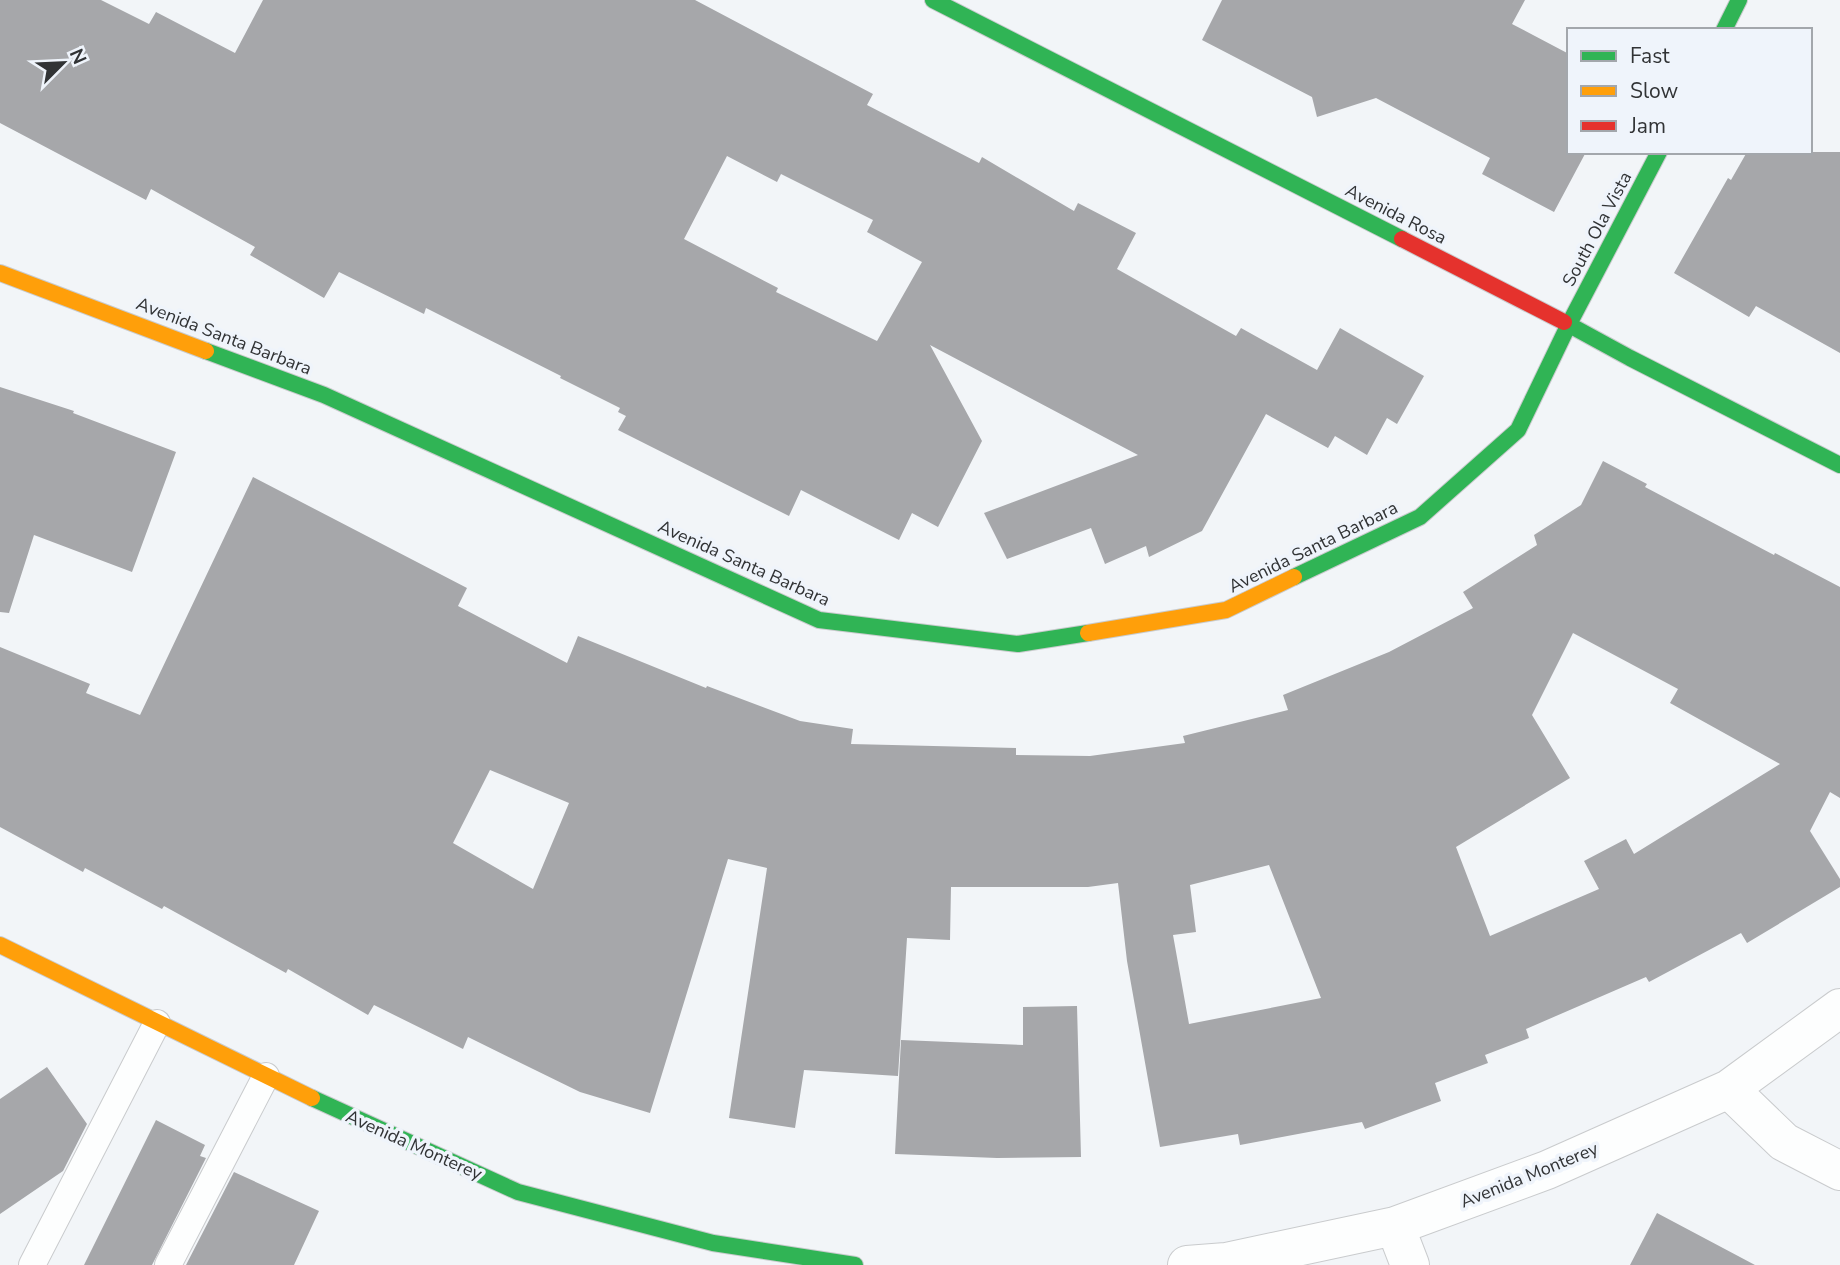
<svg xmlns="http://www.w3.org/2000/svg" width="1840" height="1265" font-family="'Nunito Sans',sans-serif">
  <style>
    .building { fill: #a6a7aa; fill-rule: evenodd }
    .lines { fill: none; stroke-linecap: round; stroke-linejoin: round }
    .lane-casing { stroke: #c9cbcd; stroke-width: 28 }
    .street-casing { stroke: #c9cbcd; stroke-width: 40 }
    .fast-casing { stroke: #c9cbcd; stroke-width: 18 }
    .slow-casing { stroke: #c9cbcd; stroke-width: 18 }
    .jam-casing { stroke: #c9cbcd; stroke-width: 18 }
    .lane { stroke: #fdfefe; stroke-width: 26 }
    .street { stroke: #fdfefe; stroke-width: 38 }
    .fast { stroke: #30b455; stroke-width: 16 }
    .slow { stroke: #ff9f0a; stroke-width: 16 }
    .jam { stroke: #e5322d; stroke-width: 16 }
    .labels { text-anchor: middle; stroke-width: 7; stroke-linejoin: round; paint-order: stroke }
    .street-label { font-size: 18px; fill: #313335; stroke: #eff4fb }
  </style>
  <rect width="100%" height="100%" fill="#f2f5f8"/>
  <path class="building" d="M0 0H101L149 24 156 12 235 53 263 0H695L873 94 867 105 979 163 982 157 1074 211 1078 203 1136 233 1117 269 1236 336 1241 328 1317 370 1340 328 1424 376 1397 424 1387 418 1367 455 1335 436 1328 448 1266 414 1202 531 1149 557 1146 546 1105 564 1091 528 1007 559 984 513 1138 455 930 345 982 441 938 527 912 513 899 540 801 490 789 516 618 430 626 416 618 412 620 408 560 378 561 376 426 308 424 314 339 272 324 298 250 255 255 247 151 189 146 200 0 123ZM727 156 777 182 781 174 873 220 867 232 922 262 877 341 776 292 778 288 684 239Z
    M1222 0H1525L1512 24 1569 54V152H1586L1554 212 1482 174 1490 158 1376 98 1317 117 1312 97 1202 40Z
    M1747 152H1840V353L1756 306 1749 317 1674 273 1728 178 1731 180Z
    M0 387 74 411 73 413 176 452 132 572 34 535 9 613 0 612Z
    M1603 461 1647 484 1645 487 1774 555 1775 553 1840 587V798L1830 792 1810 831 1840 879V887L1747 943 1741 933 1649 982 1646 977 1526 1029 1529 1038 1485 1055 1488 1063 1435 1083 1441 1101 1365 1129 1362 1122 1240 1145 1238 1134 1160 1147 1127 961 1118 883 1088 887H951L950 940 907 938 898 1076 804 1070 795 1128 729 1118 767 868 728 859 650 1113 580 1092 468 1037 463 1049 374 1005 368 1015 288 969 286 973 164 906 162 909 85 868 83 872 0 827V647L90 684 86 693 140 715 253 477 467 588 458 606 567 663 578 636 706 688 707 686 800 721 853 729 851 744 1016 748V755L1090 756 1185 743 1183 736 1288 710 1283 695 1389 652 1473 608 1463 592 1537 545 1534 535 1581 505ZM1573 633 1678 689 1670 703 1780 764 1634 854 1626 839 1584 861 1599 889 1490 936 1456 847 1570 778 1532 715ZM490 770 569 803 533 889 453 843ZM1269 865 1321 998 1189 1024 1173 935 1196 932 1190 885Z
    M1077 1006 1081 1157 997 1158 895 1154 901 1040 1023 1045V1007Z
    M47 1067 87 1124 63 1171 0 1214V1099Z
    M156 1120 205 1145 200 1156 206 1158 152 1265H84Z
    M234 1172 319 1211 294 1265H186Z
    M1657 1213 1755 1265H1630Z"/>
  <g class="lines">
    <defs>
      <path id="lane" d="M32 1265 157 1023
        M168 1265 266 1076"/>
      <path id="street" d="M1729 1089 1784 1142 1840 1171
        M1395 1226 1410 1265
        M1187 1265 1226 1262 1395 1226 1547 1170 1729 1089 1840 1008"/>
      <path id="fast" d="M933 0 1402 239
        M1724 30 1739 0
        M1564 322 1630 358 1840 465
        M206 351 324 395 819 620 1018 644 1088 633
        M1294 577 1420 517 1518 430 1569 324 1659 152
        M312 1098 518 1192 713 1243 855 1265"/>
      <path id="slow" d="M0 273 206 351
        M1088 633 1226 610 1294 577
        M0 945 312 1098"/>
      <path id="jam" d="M1402 239 1564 322"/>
    </defs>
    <use href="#lane" class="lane-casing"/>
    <use href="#street" class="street-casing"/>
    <use href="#fast" class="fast-casing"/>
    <use href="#slow" class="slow-casing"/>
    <use href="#jam" class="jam-casing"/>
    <use href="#lane" class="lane"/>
    <use href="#street" class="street"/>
    <use href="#fast" class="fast"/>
    <use href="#slow" class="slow"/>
    <use href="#jam" class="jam"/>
  </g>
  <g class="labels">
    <g class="street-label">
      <text transform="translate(1396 214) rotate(27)" y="6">Avenida Rosa</text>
      <text transform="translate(1597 229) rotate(-62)" y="6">South Ola Vista</text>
      <text transform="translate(224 336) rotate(21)" y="6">Avenida Santa Barbara</text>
      <text transform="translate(1313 547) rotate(-26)" y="6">Avenida Santa Barbara</text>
      <text transform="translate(744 563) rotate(24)" y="6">Avenida Santa Barbara</text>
      <text transform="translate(414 1145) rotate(24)" y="6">Avenida Monterey</text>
      <text transform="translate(1529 1175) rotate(-22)" y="6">Avenida Monterey</text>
    </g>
  </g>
  <rect x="1567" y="28" width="245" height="126" fill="#eff4fb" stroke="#a3a7ac" stroke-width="2"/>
  <rect x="1581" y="51" width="35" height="10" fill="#30b455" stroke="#a3a7ac" stroke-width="2"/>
  <text x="1630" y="63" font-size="21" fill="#313335">Fast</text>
  <rect x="1581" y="86" width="35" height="10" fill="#ff9f0a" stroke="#a3a7ac" stroke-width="2"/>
  <text x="1630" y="98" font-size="21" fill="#313335">Slow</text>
  <rect x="1581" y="121" width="35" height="10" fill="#e5322d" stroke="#a3a7ac" stroke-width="2"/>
  <text x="1630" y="133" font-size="21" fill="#313335">Jam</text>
  <g transform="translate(63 63) rotate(66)" stroke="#eff4fb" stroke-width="5" paint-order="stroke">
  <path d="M0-5L12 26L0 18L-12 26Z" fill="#313335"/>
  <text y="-10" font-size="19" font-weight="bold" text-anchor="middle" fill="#313335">N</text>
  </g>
</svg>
